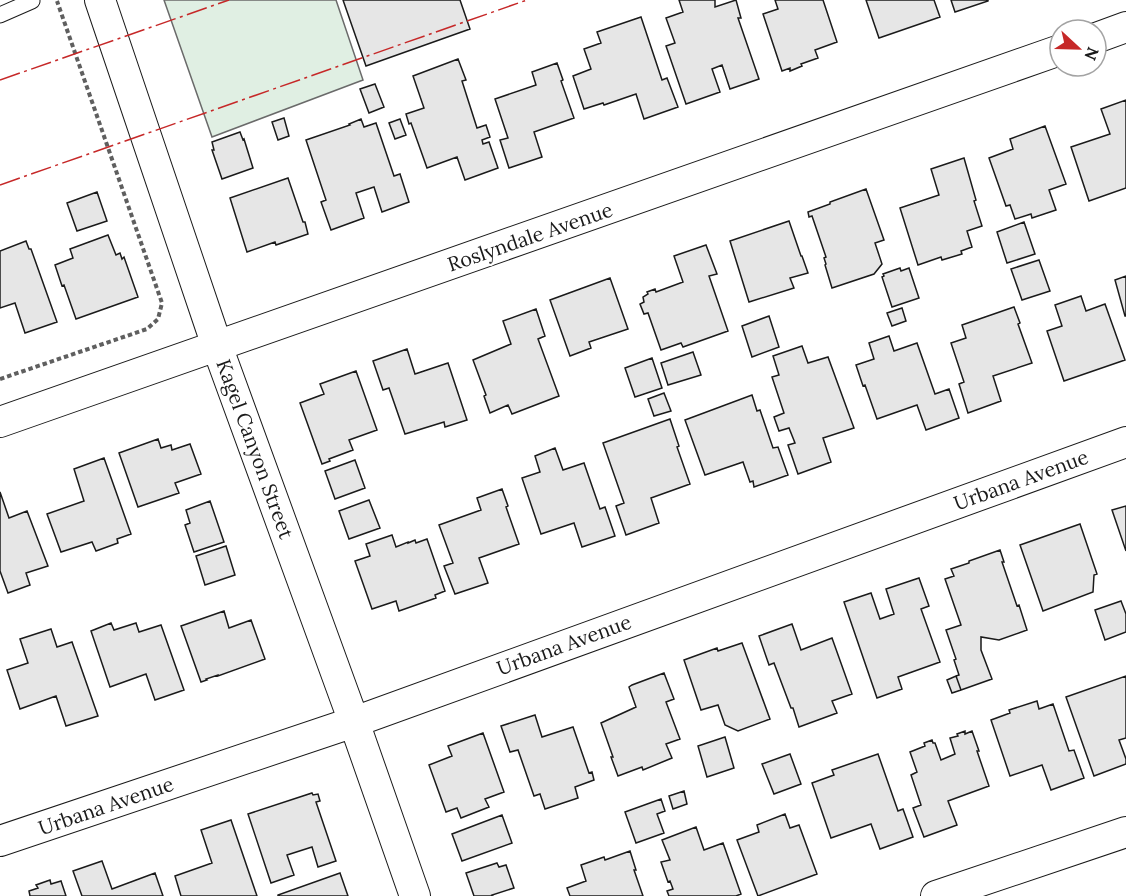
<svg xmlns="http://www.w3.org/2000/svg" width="1126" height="896" font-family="Lora,serif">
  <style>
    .green { fill: #e0efe3; stroke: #6a6a6a; stroke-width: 1.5 }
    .building { fill: #e6e6e6; stroke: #1a1a1a; stroke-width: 1.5 }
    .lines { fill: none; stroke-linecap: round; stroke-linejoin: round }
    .lane-casing { stroke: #1a1a1a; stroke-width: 17 }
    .street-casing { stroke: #1a1a1a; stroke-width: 32 }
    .path { stroke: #5f5f5f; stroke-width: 4; stroke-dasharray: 4.5 3; stroke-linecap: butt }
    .lane { stroke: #fff; stroke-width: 15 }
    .street { stroke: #fff; stroke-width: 30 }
    .power { stroke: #c62828; stroke-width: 1.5; stroke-dasharray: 21 4.5 3 4.5; stroke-linecap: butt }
    .labels { text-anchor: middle; stroke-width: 4.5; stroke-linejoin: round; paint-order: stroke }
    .street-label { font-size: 20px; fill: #1a1a1a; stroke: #fff }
  </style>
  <rect width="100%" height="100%" fill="#fff"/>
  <path class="green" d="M164 0H336L363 80 212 137Z"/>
  <path class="building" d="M343 0H460L470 29 366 66Z
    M679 0H715V7L736 0 741 18H738L759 79 730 89 722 65 712 69 720 92 686 104 666 46 675 43 666 18 683 12Z
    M775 0H823L837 42 815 50 818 58 801 64 802 66 790 71V68L782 71 763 14 778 9Z
    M866 0H934L940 17 879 38Z
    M951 0H988V1L955 12Z
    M641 17 662 80 667 78 678 107 644 119 636 94 604 105 603 103 584 109 573 76 591 69 584 49 601 43 597 32Z
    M458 59 466 80 462 81 477 128 486 125 490 137 482 140 483 144 489 142 498 168 465 180 457 157 427 168 411 123 409 124 406 114 424 108 413 76Z
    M557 63 563 80 561 81 574 118 534 132 542 157 509 168 500 140 508 138 495 99 536 85 532 72Z
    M375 84 384 107 369 113 360 89Z
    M1126 100V188L1089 201 1071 147 1110 134 1101 109Z
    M284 118 289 136 278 140 272 122Z
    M361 119 364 127 376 123 394 176 400 174 409 202 382 212 374 187 356 193 364 218 331 230 321 202 326 200 306 140 350 125 349 124Z
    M400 119 406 135 395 139 389 123Z
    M1045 126 1066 184 1049 190 1056 210 1032 218 1031 214 1015 219 1010 205 1006 206 989 158 1013 149 1010 139Z
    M240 132 243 140 244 139 253 168 222 179 212 150H214L212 142Z
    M964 158 976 200 974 201 982 226 967 231 972 247 961 251 962 254 942 260 941 257 918 265 900 208 939 195 931 169Z
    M288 178 303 222H305L308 234 276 245 275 242 247 252 230 198Z
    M866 189 884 240 875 243 882 264 874 274 832 288 825 265 826 264 824 258 826 257 812 216 809 217 808 212 830 204V202Z
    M97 192 107 221 77 231 67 203Z
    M789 221 801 256H802L808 273 790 278 794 288 749 302 730 241Z
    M1024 222 1035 254 1007 263 997 232Z
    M108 235 116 255 120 253 122 259 124 257 138 297 76 319 64 285 62 286 55 265 73 258 70 249Z
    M26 241 29 249H31L57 322 25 333 15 303 0 308V251Z
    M706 245 717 274 709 276 728 331 683 347 681 343 661 350 648 313 644 314 640 304 644 302 643 297 648 294 647 292 655 289 656 292 683 282 674 256Z
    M1039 260 1050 291 1022 300 1011 269Z
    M900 268 901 271 909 268 919 298 892 307 882 277 884 276 883 274Z
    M1126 276V316H1125L1115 280Z
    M610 278 628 329 589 342 591 348 570 356 550 300Z
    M1081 296 1086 311 1105 304 1125 360 1064 381 1047 331 1062 326 1055 305Z
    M1014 307 1020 323 1018 324 1032 363 993 376 1001 401 968 413 959 384 964 382 951 343 966 338 962 325Z
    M902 308 906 321 892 326 887 313Z
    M536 309 545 336 538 339 559 396 512 414 508 405 490 413 484 396 486 395 473 360 511 344 503 321Z
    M769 316 779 347 752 357 742 326Z
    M889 336 894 351 917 343 935 394 949 389 959 418 926 430 917 405 877 419 865 385 863 386 856 365 874 359 869 343Z
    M802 346 808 363 828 357 854 428 823 438 831 462 798 474 788 445 795 443 789 428 779 431 774 417 784 413 772 377 779 375 773 356Z
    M407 349 415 374 448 363 467 420 445 427 444 422 405 434 389 388 383 390 373 361Z
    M693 352 701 375 668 385 661 363Z
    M652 358 662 388 635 397 625 368Z
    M356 371 377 430 349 440 353 450 329 459 330 461 322 464 300 403 324 394 320 384Z
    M664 393 671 411 654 416 648 399Z
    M752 395 757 411 760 410 773 448 778 447 788 475 754 487 753 481 750 482 743 462 705 475 685 420Z
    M670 419 679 446 677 447 690 484 651 498 659 523 626 535 616 506 624 503 603 443Z
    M158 439 161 448 171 445 172 450 190 444 201 474 175 483 179 493 138 507 119 453Z
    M555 448 563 470 584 463 600 509 605 507 615 536 582 547 574 523 541 534 522 478 540 472 535 456Z
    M104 458 131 534 117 539 118 543 96 551 92 542 61 552 47 514 84 501 74 469Z
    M355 460 365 488 335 499 325 471Z
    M502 489 508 506 506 507 519 544 479 558 488 583 455 594 444 566 453 563 439 525 481 510 477 498Z
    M0 492 9 518 27 511 48 566 26 573 30 585 8 593 0 571Z
    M369 500 380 528 349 539 339 511Z
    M210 501 224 542 194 552 185 525 190 523 186 510Z
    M1126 506V551L1112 510Z
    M1080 524 1097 574 1094 575 1093 592 1043 611 1020 545Z
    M392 535 396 547 408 542V543L415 540 416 543 427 539 445 591 435 595 436 598 399 611 396 601 372 609 355 561 370 556 366 544Z
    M226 546 235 575 205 585 196 556Z
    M1000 550 1004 562H1002L1017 606 1019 605 1027 630 999 640 981 637V650L992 679 961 690 956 676 959 675 954 660 956 659 946 630 961 625 945 579 954 576 951 569 969 563V561Z
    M919 578 929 606 921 609 940 662 898 677 902 689 877 698 844 602 871 593 880 619 894 614 886 589Z
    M1121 601 1126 614V632L1105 640 1095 610Z
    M224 611 229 628 251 620 265 659 218 676V675L206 679 207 680 201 682 181 626Z
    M111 623 114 630 136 623 139 632 161 625 184 690 155 700 146 674 110 687 91 631Z
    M792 624 801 650 832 638 852 694 832 701 837 713 799 727 793 708H791L774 663 769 665 759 636Z
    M51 629 57 647 72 642 98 716 66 726 56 696 20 709 7 670 28 663 20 639Z
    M742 643 770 719 738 731 725 725 718 705 701 710 684 660 717 648 718 651Z
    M664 673 674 699 666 702 680 739 666 744 672 758 643 770 642 767 618 776 611 757H613L601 723 636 707 629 687 632 685Z
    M956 676 961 690 952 693 947 680Z
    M1126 676V738L1119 740 1126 759V764L1094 776 1066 697Z
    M1037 701 1039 709 1053 704 1069 751 1074 750 1084 778 1051 790 1042 765 1010 776 991 720 1010 713 1009 710Z
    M535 715 542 737 573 727 589 773 592 772 594 780 575 787 578 798 545 809 540 794 534 796 518 750 510 752 501 726Z
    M965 731V734L972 731 979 751H977L989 786 948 801 957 825 924 837 913 808 921 805 911 775 917 772 910 752 925 746 924 743 932 740 933 743H935L941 760 955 754 950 738 958 736 957 734Z
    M483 733 504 792 485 799 489 807 461 818 457 808 446 812 429 765 452 756 448 746Z
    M725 737 734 768 707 777 698 746Z
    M790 754 801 784 774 794 762 764Z
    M878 754 898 811 903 809 913 837 880 849 871 824 831 838 812 783 834 775 832 770Z
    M684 791 687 804 673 809 669 796Z
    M312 793 313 795 318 794 320 801 316 802 336 861 318 867 312 847 287 855 294 875 271 883 248 814Z
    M661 799 665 811 657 814 664 833 636 843 625 812Z
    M785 814 790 828 799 825 817 874 758 896 737 840 759 832 757 825Z
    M502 815 512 843 462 861 452 834Z
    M231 820 257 896H181L175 876 212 863 201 830Z
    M696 827 704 850 723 843 741 894 736 896H669L667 891 673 889 670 881 668 882 661 862 670 860 662 840Z
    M630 851 636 870H634L643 896H570L567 888 586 881 581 865 604 857 605 860Z
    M102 861 112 889 155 873 163 896H82L73 871Z
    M497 863 499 867 506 865 514 888 492 895 493 896H474L466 873Z
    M340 873 348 896H278V895Z
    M50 880 51 884 61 881 66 896H30L29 891 38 888 36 885Z"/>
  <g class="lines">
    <defs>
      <path id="lane" d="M0 15 32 1"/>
      <path id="street" d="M100 0 217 346 354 722 415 896
        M1096 38 1126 27
        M0 422 1060 50
        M0 841 354 722 1126 442
        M936 896 1126 832"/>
    </defs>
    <use href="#lane" class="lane-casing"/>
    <use href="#street" class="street-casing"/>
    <path class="path" d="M0 379 147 329 158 319 162 303 57 1"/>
    <use href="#lane" class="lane"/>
    <use href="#street" class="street"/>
    <path class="power" d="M0 80 229 0
      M0 185 527 0"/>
  </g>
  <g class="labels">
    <g class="street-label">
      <text transform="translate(530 237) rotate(-19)" y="7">Roslyndale Avenue</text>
      <text transform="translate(255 449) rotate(70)" y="7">Kagel Canyon Street</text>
      <text transform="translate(1021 480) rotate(-20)" y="7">Urbana Avenue</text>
      <text transform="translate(564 645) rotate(-20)" y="7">Urbana Avenue</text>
      <text transform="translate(106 806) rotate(-19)" y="7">Urbana Avenue</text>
    </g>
  </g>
  <g transform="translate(1078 48) rotate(112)"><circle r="28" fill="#ffffff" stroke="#a3a3a3" stroke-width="1.5"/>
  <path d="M0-4.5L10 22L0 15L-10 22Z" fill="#c62828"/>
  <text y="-9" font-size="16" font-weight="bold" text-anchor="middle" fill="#1a1a1a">N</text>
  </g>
</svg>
